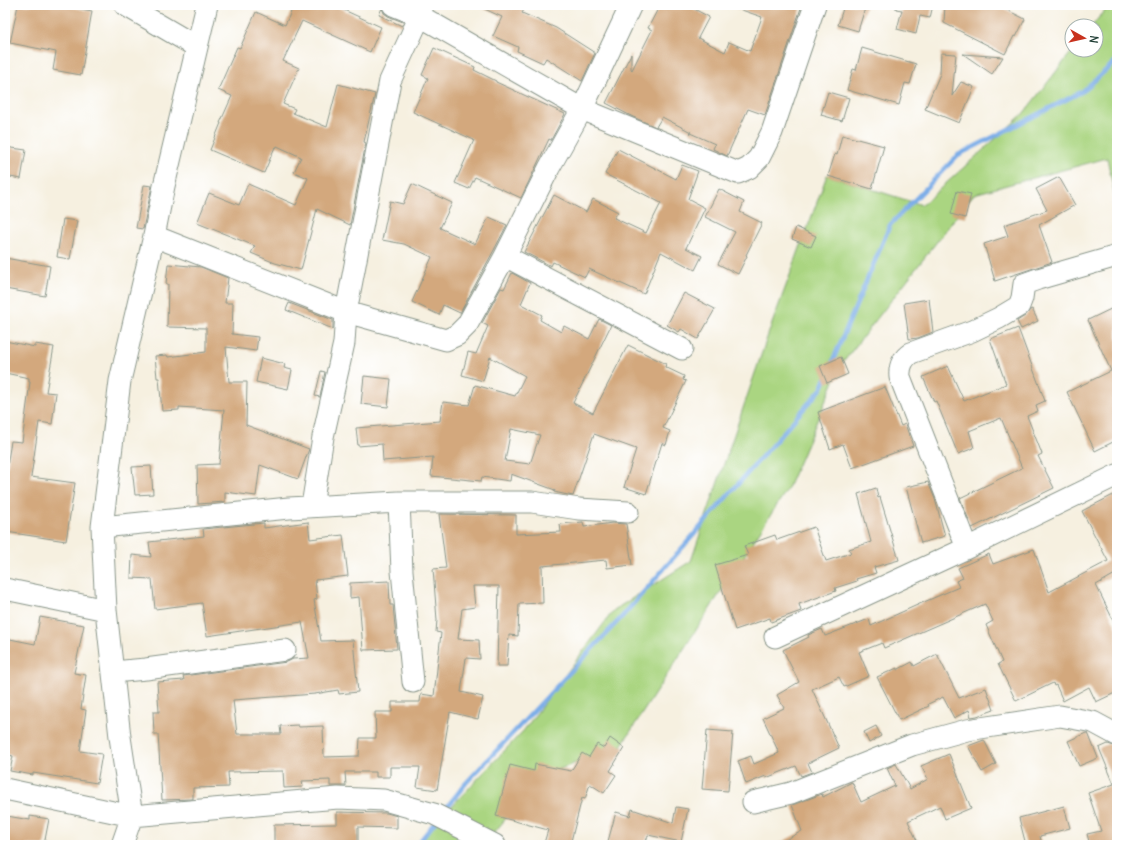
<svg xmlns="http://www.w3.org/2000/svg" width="1122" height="850" font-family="Delius,sans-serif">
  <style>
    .green { fill: #aad581; stroke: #64895a }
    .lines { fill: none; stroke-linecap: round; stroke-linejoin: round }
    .stream { stroke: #7daee8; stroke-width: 4.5 }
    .building { fill: #d3a87d; fill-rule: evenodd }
    .minor-casing { stroke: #8a968a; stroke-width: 23 }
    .minor { stroke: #fff; stroke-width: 21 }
  </style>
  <rect width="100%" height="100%" fill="#fff"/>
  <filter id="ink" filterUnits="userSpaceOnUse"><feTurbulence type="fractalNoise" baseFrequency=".025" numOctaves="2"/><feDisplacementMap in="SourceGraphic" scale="8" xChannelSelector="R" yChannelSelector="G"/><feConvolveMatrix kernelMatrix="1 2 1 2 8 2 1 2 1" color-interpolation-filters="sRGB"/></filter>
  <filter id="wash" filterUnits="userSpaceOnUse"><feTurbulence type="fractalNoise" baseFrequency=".012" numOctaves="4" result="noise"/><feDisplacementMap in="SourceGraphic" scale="16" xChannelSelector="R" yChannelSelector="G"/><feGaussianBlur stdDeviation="0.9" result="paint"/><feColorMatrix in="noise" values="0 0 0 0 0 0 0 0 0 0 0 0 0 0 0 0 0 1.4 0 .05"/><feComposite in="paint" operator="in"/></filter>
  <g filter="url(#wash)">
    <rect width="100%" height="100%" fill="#f6f0e0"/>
    <path class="green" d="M1109 5H1117V206L1107 158 974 194 841 365 788 488 621 746 541 776 484 845H415L524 730 614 610 691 561 770 329 827 175 922 205 1023 114 1073 50H1096V26H1092Z"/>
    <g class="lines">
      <path class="stream" d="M831 365 890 225 958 155 1083 91 1117 60
        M443 812 466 783 620 619 822 388 828 373
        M417 845 436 821"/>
    </g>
    <g id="blocks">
      <path class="building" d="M18 5H60L92 11 81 75 53 70 56 52 10 43Z
        M294 5H333L381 27 370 52 302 21 283 61 299 68 283 104 295 109 293 113 327 127 338 84 375 94 364 142 366 143 350 225 317 209 301 270 275 263 251 253 255 246 197 223 209 193 239 205 248 184 296 205 308 178 294 172 301 157 277 146 276 148 275 147 264 173 210 150 221 123H220L232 96 218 90 237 47 240 48 256 12 285 25Z
        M476 5H517L525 8 522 13 556 28 595 53 582 81 546 58 543 63 517 51 518 47 493 36 502 17Z
        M660 5H687L709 17 698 38 725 52 729 42 750 51 762 17 733 7V5H802L765 115 748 109 727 156 713 149 715 144 690 133 691 132 662 117 656 127 633 117 606 103 631 54V69L632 70 652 30 648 28Z
        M844 5H866L858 31 838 25Z
        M896 5H933L930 18 920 16 916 34 897 29 902 10 896 9Z
        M945 5H997L1025 19 1016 37 1014 36 1005 54 944 23Z
        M382 8 384 13 388 16 403 22 402 26 379 15Z
        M434 48 475 67 474 70 496 81V82L565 114 551 140 549 139 521 198 475 177 469 189 455 183 474 140 413 112 428 78 422 75Z
        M862 48 916 64 910 84 905 83 899 105 847 90 853 69 856 70Z
        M941 53 956 54 952 96 961 82 974 87 959 123 925 109 940 74Z
        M963 54 1003 57 992 74Z
        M828 92 849 98 842 121 821 115Z
        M842 135 884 146 872 189 828 176 835 154 837 155Z
        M5 147 26 150 21 179 5 176Z
        M618 149 676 179 682 165 698 171 688 199 705 208 686 248 702 256 695 270 661 252 644 294 589 269 585 277 553 262 551 266 524 252 554 195 586 212 593 199 618 212 614 218 646 233 661 203 605 174Z
        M1059 177 1075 205 1039 225 1052 262 995 281 984 244 1008 236 1004 225 1047 210 1036 189Z
        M412 184 452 203 440 228 475 244 489 217 507 225 494 250 460 313 443 305 439 315 412 302 432 257 404 244 382 240 390 201 403 204Z
        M144 185 152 186 143 229 136 228Z
        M719 189 744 202 740 212 762 223 746 255 747 256 738 274 718 264 735 232 705 217Z
        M957 191 971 194 965 218 951 214Z
        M63 219 77 221 70 259 57 257Z
        M796 227 816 236 811 247 792 239Z
        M5 258 50 266 45 296 5 289Z
        M168 264 201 267 228 278 225 303H233L232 334 258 337 256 351 226 347 229 382H247L246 425 309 449 298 479 260 465 256 496 225 492V502L198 504 197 465 219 464 224 410 179 407V410L162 411 159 378H157L155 356 167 355 168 357 206 352V328L167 327 168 284H166Z
        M512 273 530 283 521 304 542 315 540 320 561 332 564 326 589 339 599 319 611 325 573 403 593 413 628 345 666 364 665 367 684 376 683 380 686 381 663 428 670 431 666 445 662 443 646 494 624 487 636 449 594 434 573 496 554 492 555 490 511 474 510 481 482 477 481 481 431 476 433 457 383 461 382 444 358 446 356 428 440 421 443 402 469 405 475 385 515 396 525 376 490 357 483 381 462 375 468 352 476 354 488 326 482 323 501 288 504 289ZM511 429 540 435 530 464 505 461Z
        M684 293 715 309 698 339 681 329 679 332 667 325Z
        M929 299 933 332 918 338 909 339 904 303Z
        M289 303 333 320V329L286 310Z
        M1117 306V440L1095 451 1067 392 1111 371 1088 320Z
        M1032 309 1038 321 1021 329 1017 321 1025 316 1030 310Z
        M1018 328 1045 401 1036 405 1038 411 1027 416 1042 454 1038 456 1054 488 972 528 960 498 1022 468 1001 418 969 431 974 448 958 454 936 401 934 402 923 377 948 366 964 401 1006 384 990 339Z
        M5 341 35 347V344L54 347 46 392 56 393 52 424 39 422 31 477 75 483 66 541 6 532 8 517H5V467H7L11 441 22 442 30 382H29V378L5 373Z
        M841 357 848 374 827 383 820 366Z
        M261 358 285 364 284 368 292 370 288 389 256 382Z
        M321 371 325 372 320 397 315 396Z
        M364 376 391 379 388 407 361 404Z
        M885 387 901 426 905 424 913 446 852 468 843 444 830 449 818 412Z
        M151 466 153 494 135 495 132 467Z
        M928 482 935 499 945 536 921 543 906 487Z
        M876 488 878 498 880 497 899 560 874 567 876 573 856 579 857 581 835 588 836 591 799 604 801 611 771 622 770 618 735 630 715 565 748 555 744 546 775 535 777 540 814 527 826 561 851 553 849 549 871 542 858 494Z
        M1117 493V579L1115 574 1096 585 1117 628V692L1096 702 1089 687 1063 701 1056 685 1054 686 1053 683 1016 701 998 664 1002 662 986 625 993 621 985 604 884 648 882 643 859 652 869 676 844 687 839 677 812 689 839 748 808 763 812 772 801 776 796 766 766 778V776L746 784 738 761 751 756 754 764 779 753 763 718 784 708 777 695 799 682 783 650 809 637 808 635 822 629 825 636 869 619 871 626 924 602 959 587 956 581 963 578 958 568 989 554 993 564 1034 549 1049 592 1108 561 1082 511Z
        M439 514 516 515V534L561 532 560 524 583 522 584 527 612 523 626 524 632 565 607 568 606 560 542 566 543 603 519 604 518 636 509 635 507 666H497L499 586H473L475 607 462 609 458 639 479 640 480 659 466 658 461 692 483 697 478 719 450 712 437 790 417 787 420 767H390V777H376V772H345L346 786H330V780L302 781 303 787 284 788 283 771 228 772 229 787 193 788V799L162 800 158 734H154L153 712H159L157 682 184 680 183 676 287 662 293 659 309 658 302 622 207 636 202 603 155 609 152 579 131 578 132 555 151 557 149 542 204 536 203 529 264 523V528L308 522 310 539 343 535 348 576 315 580 317 599 314 600 321 641 353 640 358 692 339 694 338 690 315 694 233 700 237 734H281L280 726 298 725 299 727 323 726 324 757 359 756 360 738H376L375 712H392V702H420L421 694 434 696 441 633 436 632 437 620 433 569 446 568Z
        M389 581 390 605H393L397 649 363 650 359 597 350 598V583Z
        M40 617 84 625 74 673 86 675 81 709 86 710 80 751 102 754 97 783 33 773V775L10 771 13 756 5 754V638L35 644Z
        M937 654 959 698 986 688 994 710 977 716 971 717 969 710 954 718 943 697 928 704 929 706 899 720 877 677 897 668V670L912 662 914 666Z
        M876 726 881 736 869 743 864 732Z
        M707 730 733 732 728 791 702 789Z
        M1086 733H1088L1098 758 1079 766 1068 741Z
        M610 738 624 748 610 771 616 775 604 793 590 784 585 799 582 798 570 845H551L544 843 548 830 496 816 510 765 534 771 535 764 571 771 582 753 589 757 597 744 604 748Z
        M984 740 996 764 982 772 968 746Z
        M1108 744 1117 747V845H1090L1087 834 1101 831 1088 793 1114 784 1099 748Z
        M949 754 971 808 945 819 940 806 908 821 919 845H776L802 831 792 805 822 794 823 797 852 782 861 802 895 786 887 768 896 764 910 789 928 779 921 766Z
        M1064 806 1070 828 1040 836 1042 845H1026L1019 818Z
        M676 807 688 809 681 842 648 835 645 845H607L616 812 630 816 632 809 673 823Z
        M337 812 387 813 397 816V828L358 827V845H274V825L337 824Z
        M7 816 30 820V816L49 819 44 845H5V827Z"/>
    </g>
  </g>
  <g filter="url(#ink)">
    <use href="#blocks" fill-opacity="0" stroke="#8a968a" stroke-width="1"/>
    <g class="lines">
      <defs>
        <path id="minor" d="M125 5 197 47
          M393 5 420 16 582 109 738 173 749 168 759 158 772 132 815 5
          M154 236 346 312 446 340 457 335 467 325 505 256 549 168 582 109 631 5
          M505 256 682 349
          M399 502 402 571 413 682
          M312 506 323 437 344 343 346 312 390 81 420 16 423 5
          M102 527 289 508 399 502H532L579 509 628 512
          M967 548 900 377C899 367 902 359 911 353L972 331 999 318 1019 306 1022 298 1024 284 1038 279 1117 256
          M5 589 106 610
          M775 637 967 548 1117 475
          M113 672 146 669 285 650
          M5 789 132 816 338 798 384 800 434 814 495 845
          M753 802 791 793 912 745 967 730 1060 716 1093 722 1117 735
          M122 845 132 816 120 737 106 610 102 527 120 381 154 236 164 186 207 5"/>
      </defs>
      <use href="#minor" class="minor-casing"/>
      <use href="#minor" class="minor"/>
    </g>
  </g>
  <rect width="1122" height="850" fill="none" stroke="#fff" stroke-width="20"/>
  <g transform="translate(1084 38) rotate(98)"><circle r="19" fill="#ffffff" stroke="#a5b1ae"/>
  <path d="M0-3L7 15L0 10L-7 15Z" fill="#c8321e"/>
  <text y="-6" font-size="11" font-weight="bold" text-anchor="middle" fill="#1f3d34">N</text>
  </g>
</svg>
